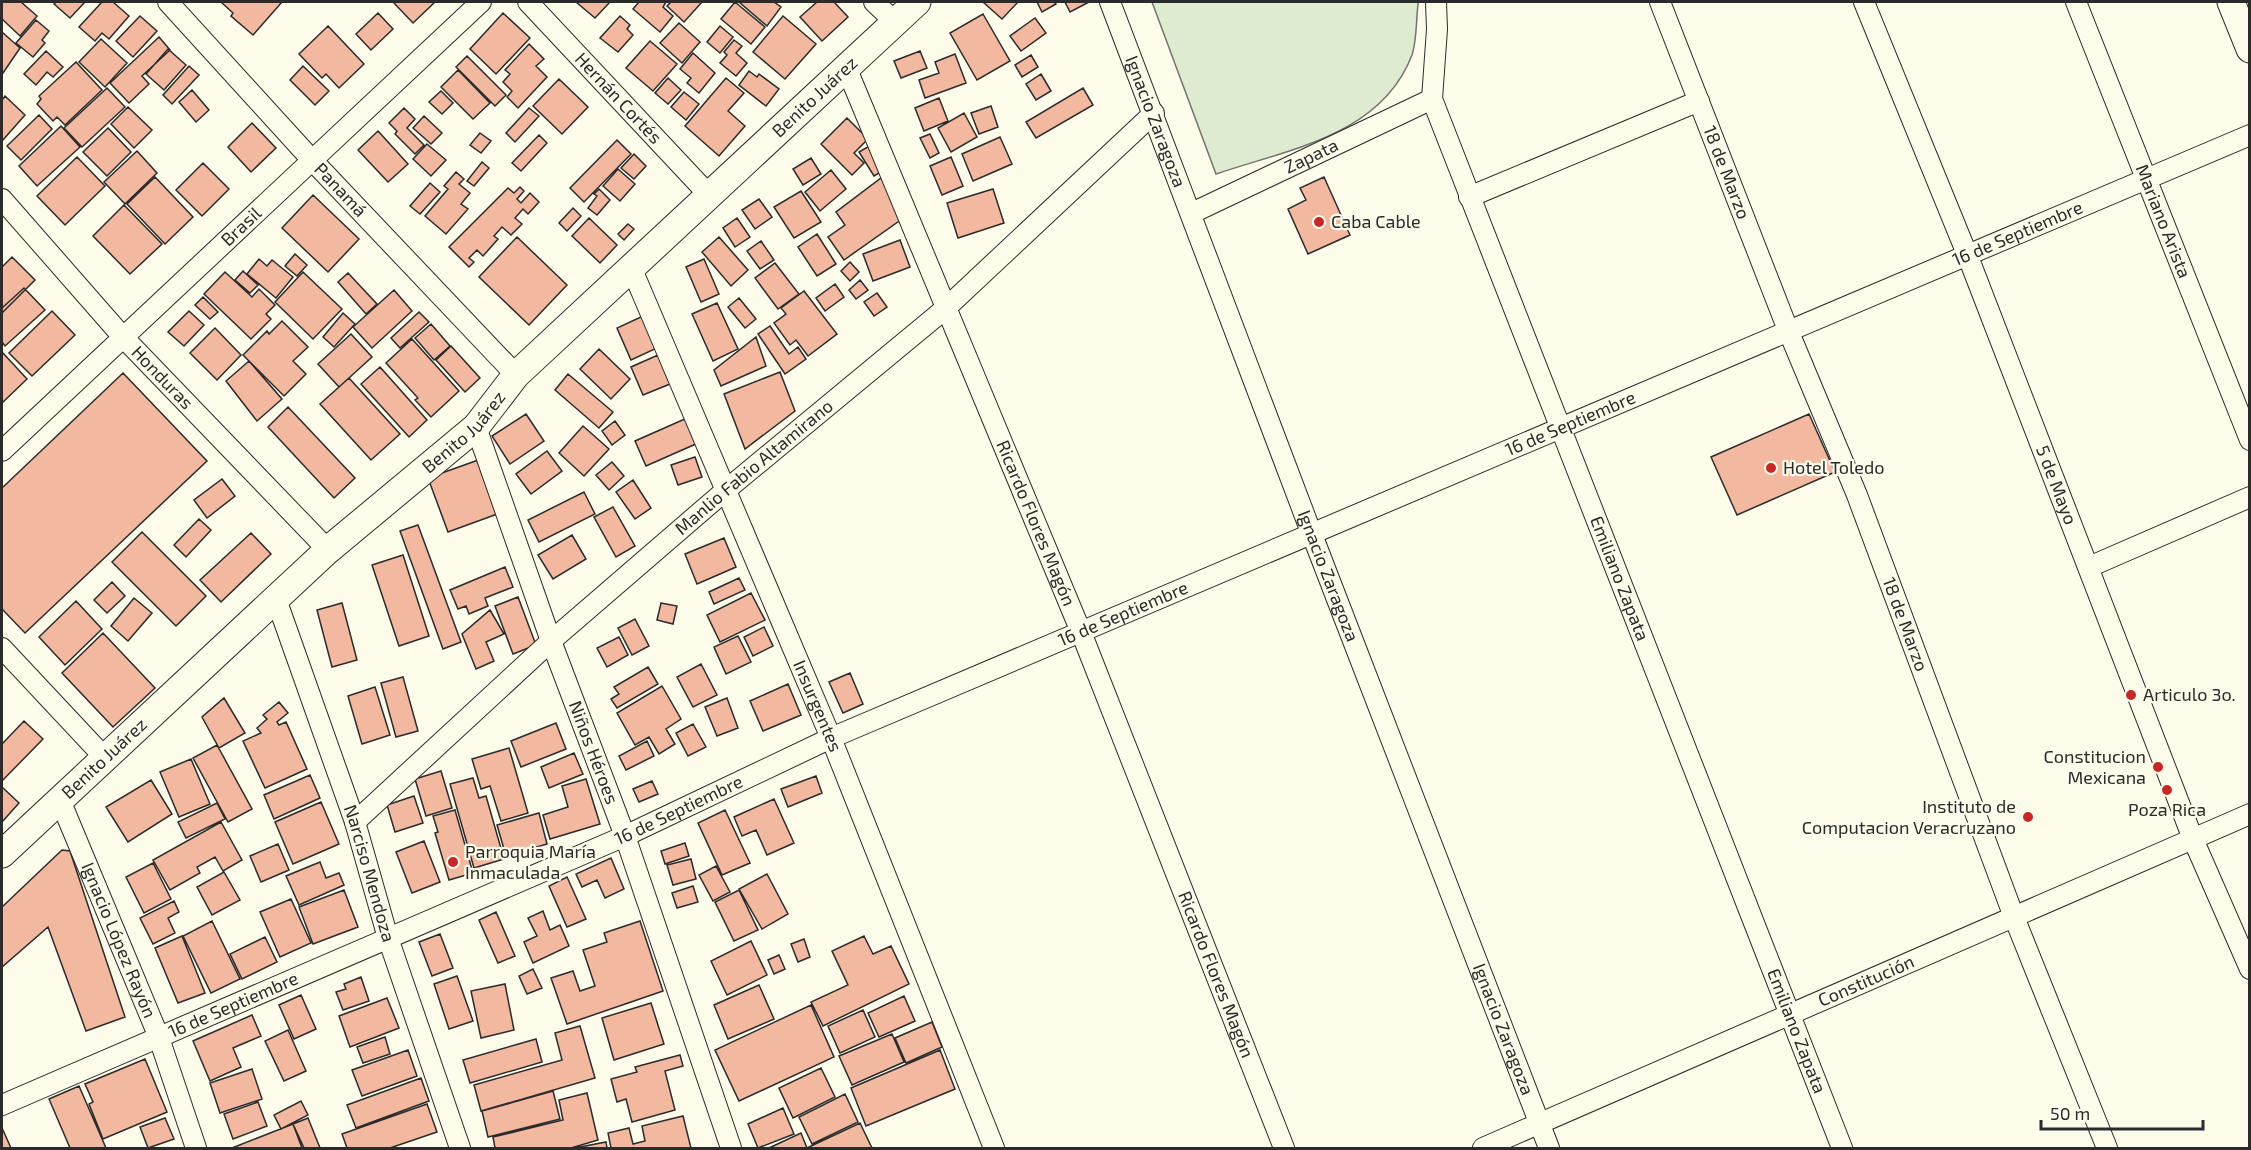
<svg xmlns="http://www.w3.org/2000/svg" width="2251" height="1150" font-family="'Exo 2',sans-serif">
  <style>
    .green { fill: #deebd1; stroke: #74746e; stroke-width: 1.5 }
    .building { fill: #f2b8a0; stroke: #2b2b2b; stroke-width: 1.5 }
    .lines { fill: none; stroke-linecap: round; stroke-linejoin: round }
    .street-casing { stroke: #2b2b2b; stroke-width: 22 }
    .secondary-casing { stroke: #2b2b2b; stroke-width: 29 }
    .street { stroke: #fdfbea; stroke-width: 20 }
    .secondary { stroke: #fdfbea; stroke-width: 27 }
    .poi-dot { fill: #c62828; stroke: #fdfbea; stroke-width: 2 }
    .labels { text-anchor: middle; stroke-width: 4.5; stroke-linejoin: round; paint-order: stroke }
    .street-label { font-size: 18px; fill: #2b2b2b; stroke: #fdfbea }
    .poi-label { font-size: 18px; fill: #2b2b2b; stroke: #fdfbea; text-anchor: start }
  </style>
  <rect width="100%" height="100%" fill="#fdfbea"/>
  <path class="green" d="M1152 2H1418V5C1416 20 1417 40 1412 55 1381 136 1289 149 1216 174Z"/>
  <path class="building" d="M2 2H21L37 16 20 36 2 19Z
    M56 2H85L70 18 54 4Z
    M102 2H113L129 16 109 39 102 33 95 41 79 27Z
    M221 2H282L253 35 231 16 233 13Z
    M393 2H435L413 23Z
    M576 2H610L595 18Z
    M639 2H666L663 7 673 16 660 32 633 9Z
    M671 2H702L684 22 667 6Z
    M735 2 765 27 751 44 721 19Z
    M739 2H774L781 7 767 26Z
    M817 2H834L848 17 822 41 800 17Z
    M983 2H1018L1002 19Z
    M1037 2H1054L1056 4 1042 12Z
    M1065 2H1089L1070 12Z
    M378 13 393 29 371 50 356 34Z
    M503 13 530 38 496 74 470 49Z
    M983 14 1010 61 977 80 950 33Z
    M140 16 157 31 133 57 116 41Z
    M620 16 630 25 627 29 633 35 618 52 600 38Z
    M783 16 816 44 785 79 753 52Z
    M1035 18 1046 33 1021 51 1010 36Z
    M36 20 49 31 42 40 45 43 33 57 16 43Z
    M679 23 700 42 682 63 660 43Z
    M328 26 364 64 339 88 326 74 322 78 299 54Z
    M720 26 733 37 720 53 707 42Z
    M2 32 20 48 3 73 2 71Z
    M159 37 170 50 142 76 149 84 129 103 110 83Z
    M101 39 127 63 105 87 79 62Z
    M734 40 742 46 736 53 747 63 736 76 720 63 727 55 724 52Z
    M650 41 677 64 653 91 626 68Z
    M529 44 544 59 536 66 547 77 518 108 507 97 512 91 503 82 510 74 505 70Z
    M168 49 186 65 164 90 146 74Z
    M46 51 63 67 53 77 47 72 36 85 24 74Z
    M920 51 927 68 901 78 894 61Z
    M693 53 715 73 699 93 687 83 691 78 680 69Z
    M955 54 966 83 925 98 919 80 939 73 935 62Z
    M1031 55 1038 67 1022 77 1015 65Z
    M467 56 506 95 495 106 456 67Z
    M76 62 102 90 65 125 57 117 53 121 37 104 41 99 39 96Z
    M189 66 199 75 172 104 163 95Z
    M303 66 329 91 315 105 290 80Z
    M458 70 490 103 473 119 441 87Z
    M749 71 757 77 759 74 779 89 766 106 739 85Z
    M1041 74 1051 91 1036 100 1026 84Z
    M668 78 681 90 668 104 655 93Z
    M726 78 744 93 728 111 745 126 719 156 685 126Z
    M559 79 588 107 562 134 533 106Z
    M107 88 125 107 82 147 64 128Z
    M1083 88 1093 105 1036 138 1026 122Z
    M192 90 209 110 196 122 179 102Z
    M441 91 453 103 442 114 429 102Z
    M684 92 699 104 686 120 671 107Z
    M5 96 25 115 2 141V100Z
    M939 98 948 121 924 131 915 108Z
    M991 106 998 127 979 134 971 113Z
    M128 107 152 130 134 148 111 124Z
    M404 108 415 119 407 128 424 145 415 154 395 134 397 131 389 123Z
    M529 108 539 116 515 142 506 133Z
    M964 113 977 137 951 152 938 128Z
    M39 115 52 129 21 160 7 146Z
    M424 116 442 133 431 144 413 128Z
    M847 118 868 139 854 153 864 163 852 175 821 144Z
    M252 123 276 148 251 172 228 147Z
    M61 126 80 147 37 186 19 166Z
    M108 128 131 152 107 176 83 152Z
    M378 131 408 164 388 182 358 150Z
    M480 133 491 141 481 153 470 145Z
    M930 134 939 153 930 158 920 138Z
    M539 135 547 143 521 171 512 163Z
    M1000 137 1012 164 973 181 962 154Z
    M617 140 631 154 584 202 570 188Z
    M427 144 446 160 431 176 413 159Z
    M871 145 886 169 874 176 859 152Z
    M137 151 157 173 125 204 104 182Z
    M634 154 646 166 634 179 621 168Z
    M77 157 105 186 65 225 37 196Z
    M951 157 963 186 942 195 930 166Z
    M811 158 821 174 803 185 793 169Z
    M482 162 489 168 474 186 467 181Z
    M203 163 229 189 202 216 176 190Z
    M618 169 635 184 620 201 603 186Z
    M831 170 846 189 820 211 805 192Z
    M456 172 464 179 459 184 470 193 461 204 468 209 446 234 425 216 448 189 444 186Z
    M885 175 902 219 844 260 828 237 845 225 836 212Z
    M155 177 193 217 165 244 127 204Z
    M1324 177 1350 235 1308 254 1288 209 1306 200 1300 188Z
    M430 183 440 192 420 214 410 206Z
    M520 187 524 191 517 199 521 203 530 193 539 202 528 214 523 209 515 218 522 224 511 235 502 227 494 236 498 239 483 256 477 250 469 258 474 262 469 267 449 247 508 188 514 193Z
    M599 189 610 200 597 215 588 208 597 196 594 194Z
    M993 189 1004 223 958 238 947 203Z
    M801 191 821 222 794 238 774 207Z
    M313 195 359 239 328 272 282 228Z
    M759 199 772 217 755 229 742 210Z
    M124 205 162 244 130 274 93 236Z
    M573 208 581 216 567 231 559 223Z
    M589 218 617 245 600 263 572 236Z
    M737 218 750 237 735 247 723 228Z
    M628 224 634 229 624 240 618 234Z
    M817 234 836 264 817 276 798 247Z
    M517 237 567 285 529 325 479 277Z
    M719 237 748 270 731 286 702 252Z
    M900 240 910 267 873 281 863 254Z
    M761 241 774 260 760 269 747 251Z
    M295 254 307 265 297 276 285 266Z
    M12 257 35 280 2 313V267Z
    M259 259 267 266 272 260 293 277 276 298 247 274Z
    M704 259 719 294 701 302 686 267Z
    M850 262 859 272 850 281 841 271Z
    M775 263 799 294 778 309 755 278Z
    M243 271 258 285 250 293 235 280Z
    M225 272 252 297 259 289 275 305 266 314 271 319 251 339 204 294Z
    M303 272 342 309 313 339 275 302Z
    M348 273 377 304 366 314 338 282Z
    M860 280 868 290 856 299 849 290Z
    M835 284 844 297 825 311 816 298Z
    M24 288 45 310 5 346 2 342V308Z
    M394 290 412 311 372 348 353 327Z
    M804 291 837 334 808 356 796 340 790 345 774 323 786 314 781 308Z
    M877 293 887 307 874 316 864 302Z
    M203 297 218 312 210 319 195 305Z
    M739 298 756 319 745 328 728 307Z
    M717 303 738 349 713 361 692 314Z
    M52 311 75 335 32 376 9 353Z
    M189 311 204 325 184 346 168 332Z
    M419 312 429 322 400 348 391 338Z
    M343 313 355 324 334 347 323 337Z
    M643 316 657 348 631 360 617 328Z
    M282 321 308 347 293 361 306 374 284 396 243 355 267 331 269 334Z
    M431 324 450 346 434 360 415 338Z
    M770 326 789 354 798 347 806 359 785 374 758 334Z
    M215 328 241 355 217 380 190 353Z
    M351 334 372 357 339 387 318 364Z
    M756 337 766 366 721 386 714 370Z
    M412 339 459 391 431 417 415 400 418 398 386 363Z
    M451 346 480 378 465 392 436 360Z
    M599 349 630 379 611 399 580 369Z
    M2 352 27 379 2 403Z
    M658 355 670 384 643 395 631 367Z
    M249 361 282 399 257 421 226 381Z
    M380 367 427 420 409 437 361 384Z
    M780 372 795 411 745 449 724 394Z
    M123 373 207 461 25 633 2 609V488Z
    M568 374 613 412 599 428 555 390Z
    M349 378 400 434 371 460 320 404Z
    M288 407 355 478 334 498 268 427Z
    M526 414 544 441 510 464 492 436Z
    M1809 414 1835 472 1737 515 1711 457Z
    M687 418 698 443 646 466 635 441Z
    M615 421 625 435 612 445 602 431Z
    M583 426 609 449 584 476 559 453Z
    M547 451 562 471 531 494 516 474Z
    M695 457 702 477 678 485 671 465Z
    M481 459 500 513 448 532 428 478Z
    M612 462 624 476 609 490 596 475Z
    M222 479 235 496 207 518 194 500Z
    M633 480 651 508 635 519 616 492Z
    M584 492 595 514 539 542 528 520Z
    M613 507 635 546 616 557 594 517Z
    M199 519 211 530 186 557 174 545Z
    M418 525 461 642 443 649 400 531Z
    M142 532 206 596 176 626 112 562Z
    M251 533 271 554 221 602 200 580Z
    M572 535 586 559 553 579 538 555Z
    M724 538 736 567 697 584 685 554Z
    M403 555 429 636 399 646 372 565Z
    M505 567 513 587 485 598 488 606 469 614 466 606 458 609 450 590Z
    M739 578 745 590 714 604 709 592Z
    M112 582 125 596 107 613 94 600Z
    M751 593 765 620 720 642 707 615Z
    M518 597 536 645 513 654 495 606Z
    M134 598 152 613 128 641 111 626Z
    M76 601 102 629 65 665 39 637Z
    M342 603 357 660 332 667 317 610Z
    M661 603 677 606 673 624 657 620Z
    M490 610 504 634 486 642 494 661 476 669 462 634Z
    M635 619 649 646 632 655 618 628Z
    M764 627 773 646 753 656 744 637Z
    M103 633 155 688 113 727 62 673Z
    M738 636 751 662 726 674 714 647Z
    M619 637 628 655 607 667 597 648Z
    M701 664 717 695 693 707 677 677Z
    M648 667 658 684 617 708 611 699 619 694 614 687Z
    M850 673 863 704 843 713 829 682Z
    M403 677 418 731 396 737 381 683Z
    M788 684 801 715 763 731 750 701Z
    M662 686 681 719 666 729 675 744 659 754 649 737 635 745 617 713Z
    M375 687 390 735 362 744 348 696Z
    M224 698 245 733 219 748 202 717Z
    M727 698 738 728 717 736 705 707Z
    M279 702 288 713 277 722 279 725 286 722 307 769 265 788 243 741 261 733 257 728 267 719 263 715Z
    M24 721 43 739 2 781V744Z
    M556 723 566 749 521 767 511 741Z
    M693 724 706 747 688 756 676 733Z
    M647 741 654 756 626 770 619 756Z
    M217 745 252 809 228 822 193 758Z
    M509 748 528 813 501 821 490 786 481 789 472 759Z
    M574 753 583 774 549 788 541 767Z
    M191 759 210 804 179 817 160 772Z
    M441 771 452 808 426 816 415 779Z
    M310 775 320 798 274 819 264 795Z
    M816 776 822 793 788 807 781 789Z
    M473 778 479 798 486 796 504 859 474 868 450 784Z
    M586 779 600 824 550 839 543 815 568 807 562 786Z
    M151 780 172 814 128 842 106 807Z
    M652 781 658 794 639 802 633 789Z
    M2 787 19 803 2 822Z
    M414 796 423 823 395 832 387 805Z
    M774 799 794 843 767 855 756 830 742 836 734 817Z
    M321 802 339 844 293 864 275 822Z
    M217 803 225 819 186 838 178 822Z
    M455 810 473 873 449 880 435 833 438 832 433 816Z
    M725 810 750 863 722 875 698 823Z
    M539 813 547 844 506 856 497 825Z
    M221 822 242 860 223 871 215 857 197 867 200 873 170 890 153 860Z
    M424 841 440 882 412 893 396 852Z
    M685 843 689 856 665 864 661 851Z
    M278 844 289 870 261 882 250 856Z
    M62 850 70 851 125 1017 86 1031 48 927 2 967V907Z
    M611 858 624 889 605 898 597 880 582 887 576 874Z
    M691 859 696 879 673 885 667 865Z
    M320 862 326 878 339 873 344 885 299 905 286 876Z
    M153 863 171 899 144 913 126 877Z
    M716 866 730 892 713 901 699 875Z
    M224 872 240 900 212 915 197 887Z
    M767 874 788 914 762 929 739 889Z
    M567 877 586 919 567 927 549 886Z
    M693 886 698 902 677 908 672 893Z
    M344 890 358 927 313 944 299 907Z
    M739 890 758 930 734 941 715 902Z
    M291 899 311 943 280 957 260 912Z
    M174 901 179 912 168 918 175 933 153 944 140 918Z
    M543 911 550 930 560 925 569 946 533 963 524 942 537 936 528 918Z
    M496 912 515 956 498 963 479 920Z
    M212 921 240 979 211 993 183 936Z
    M640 921 663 991 567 1024 551 978 573 971 580 991 595 986 583 950 607 942 604 933Z
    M440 934 453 968 432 976 419 942Z
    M182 936 205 993 178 1003 155 948Z
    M864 936 873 954 891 946 909 984 823 1026 811 1002 848 985 832 951Z
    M265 937 277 962 242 979 230 954Z
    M804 939 810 957 798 962 791 944Z
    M751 941 767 975 727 995 711 961Z
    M779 955 785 969 774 974 768 960Z
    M533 969 542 988 527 994 519 976Z
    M457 976 473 1021 449 1029 434 984Z
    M361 977 369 1001 343 1010 336 992 346 989 344 984Z
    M505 984 514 1030 481 1038 471 991Z
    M759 985 774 1019 728 1039 714 1005Z
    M301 995 316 1029 294 1039 279 1005Z
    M904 996 915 1021 879 1037 868 1013Z
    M387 998 399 1028 350 1047 339 1016Z
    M651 1003 664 1044 614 1060 602 1018Z
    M811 1005 834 1057 739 1101 715 1050Z
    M863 1010 875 1037 840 1053 828 1026Z
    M252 1015 261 1036 233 1048 241 1067 210 1081 193 1041Z
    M932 1022 942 1047 906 1063 895 1038Z
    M580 1026 595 1078 481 1111 474 1085 562 1060 555 1033Z
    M288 1030 306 1071 284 1081 265 1041Z
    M892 1034 904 1062 852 1085 839 1056Z
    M385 1037 390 1054 363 1063 357 1047Z
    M536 1039 542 1062 470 1083 463 1060Z
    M408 1050 417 1076 362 1096 352 1070Z
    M940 1050 955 1089 866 1126 851 1088Z
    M680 1055 683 1066 665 1071 675 1110 632 1122 626 1099 617 1102 611 1079 637 1072 635 1067Z
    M145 1059 167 1112 103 1139 89 1104 93 1102 85 1084Z
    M821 1068 835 1097 793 1118 779 1088Z
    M252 1069 262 1099 220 1113 210 1083Z
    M421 1078 429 1101 356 1128 347 1105Z
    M79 1086 106 1148H70L49 1099Z
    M553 1091 560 1119 488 1137 482 1111Z
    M587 1093 598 1140 571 1148H495L493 1137 563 1120 559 1100Z
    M845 1094 858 1122 812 1144 799 1117Z
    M301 1101 308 1115 281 1129 274 1115Z
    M258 1102 267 1126 233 1139 224 1114Z
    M427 1104 437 1132 390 1148H347L342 1134Z
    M783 1108 794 1134 758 1148 748 1124Z
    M683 1116 691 1148H611L608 1133 629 1128 633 1144 645 1141 642 1126Z
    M165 1118 174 1139 148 1148 140 1127Z
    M308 1118 320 1148H304L293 1124Z
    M860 1123 872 1148H769L801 1133 807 1148Z
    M293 1124 302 1148H232Z
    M2 1128 11 1148H2Z
    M606 1142 607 1148H575Z"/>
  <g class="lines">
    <defs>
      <g id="street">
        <path id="s1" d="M168 2 311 159 516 375"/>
        <path id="s2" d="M528 2 709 195"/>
        <path d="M874 2 895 22"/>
        <path id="s3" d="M1110 2 1311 532 1549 1148"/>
        <path id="s4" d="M1436 2 1437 29 1432 99 1842 1148"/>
        <path id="s5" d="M1660 2 1788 330 1857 495 2014 917 2107 1148"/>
        <path id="s6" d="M1864 2 1967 254 2193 839 2250 969"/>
        <path id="s7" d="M2076 2 2250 440"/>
        <path id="s8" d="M846 67 1081 632 1284 1148"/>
        <path d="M1469 197 1699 101"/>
        <path id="s9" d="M2 199 122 336 328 550"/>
        <path id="s10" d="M1192 213 1432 99"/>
        <path id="s11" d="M631 267 831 738 994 1148"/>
        <path id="s12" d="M476 427 551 641 625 836 731 1148"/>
        <path id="s13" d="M2 451 481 2"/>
        <path d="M2089 567 2250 497"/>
        <path id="s14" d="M276 599 355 822 388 938 460 1148"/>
        <path d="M2 648 105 758"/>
        <path id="s15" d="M60 800 158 1035 196 1148"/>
        <path id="s16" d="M355 822 551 641 726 490 946 308 1154 113"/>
        <path id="s17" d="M2 1105 625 836 831 738 2250 135"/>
        <path id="s18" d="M1483 1148 2250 814"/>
      </g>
      <g id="secondary">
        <path d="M2231 2 2250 49"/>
        <path id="s19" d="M2 854 328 550 476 427 516 375 917 2"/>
      </g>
    </defs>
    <use href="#street" class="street-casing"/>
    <use href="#secondary" class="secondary-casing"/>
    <use href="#street" class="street"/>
    <use href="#secondary" class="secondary"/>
  </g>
  <g class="poi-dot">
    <circle cx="1319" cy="222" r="6"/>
    <circle cx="1771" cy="468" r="6"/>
    <circle cx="2131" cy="695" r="6"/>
    <circle cx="2158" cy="767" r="6"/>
    <circle cx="2167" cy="790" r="6"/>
    <circle cx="2028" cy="817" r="6"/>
    <circle cx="453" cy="862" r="6"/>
  </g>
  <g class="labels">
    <g class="street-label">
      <text dy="6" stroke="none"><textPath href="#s19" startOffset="1112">Benito Juárez</textPath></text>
      <text dy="6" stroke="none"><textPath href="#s2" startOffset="132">Hernán Cortés</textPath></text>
      <text dy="6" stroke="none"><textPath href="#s3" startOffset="128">Ignacio Zaragoza</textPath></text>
      <text dy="6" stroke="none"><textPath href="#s10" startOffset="132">Zapata</textPath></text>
      <text dy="6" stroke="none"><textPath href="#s5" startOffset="183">18 de Marzo</textPath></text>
      <text dy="6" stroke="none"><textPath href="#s1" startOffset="255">Panamá</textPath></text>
      <text dy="6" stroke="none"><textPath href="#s7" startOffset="236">Mariano Arista</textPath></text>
      <text dy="6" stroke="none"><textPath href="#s13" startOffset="328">Brasil</textPath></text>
      <text dy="6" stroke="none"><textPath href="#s17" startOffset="2196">16 de Septiembre</textPath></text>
      <text dy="6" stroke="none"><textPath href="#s9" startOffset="240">Honduras</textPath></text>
      <text dy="6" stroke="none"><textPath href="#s17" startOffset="1710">16 de Septiembre</textPath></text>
      <text dy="6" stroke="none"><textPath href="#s19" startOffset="626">Benito Juárez</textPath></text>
      <text dy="6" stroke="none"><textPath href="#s16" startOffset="534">Manlio Fabio Altamirano</textPath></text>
      <text dy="6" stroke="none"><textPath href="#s6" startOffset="520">5 de Mayo</textPath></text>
      <text dy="6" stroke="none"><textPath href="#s8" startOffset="494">Ricardo Flores Magón</textPath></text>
      <text dy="6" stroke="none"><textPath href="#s3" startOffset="614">Ignacio Zaragoza</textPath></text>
      <text dy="6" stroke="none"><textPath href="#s4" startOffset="612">Emiliano Zapata</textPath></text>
      <text dy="6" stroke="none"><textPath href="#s17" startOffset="1224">16 de Septiembre</textPath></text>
      <text dy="6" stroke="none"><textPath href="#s5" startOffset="669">18 de Marzo</textPath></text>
      <text dy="6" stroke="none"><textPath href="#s11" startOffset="477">Insurgentes</textPath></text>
      <text dy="6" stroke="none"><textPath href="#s12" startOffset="346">Niños Héroes</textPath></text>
      <text dy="6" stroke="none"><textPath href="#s19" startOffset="140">Benito Juárez</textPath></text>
      <text dy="6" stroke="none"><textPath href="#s17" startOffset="738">16 de Septiembre</textPath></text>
      <text dy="6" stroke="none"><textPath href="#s14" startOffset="290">Narciso Mendoza</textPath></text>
      <text dy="6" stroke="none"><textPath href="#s15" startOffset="152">Ignacio López Rayón</textPath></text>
      <text dy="6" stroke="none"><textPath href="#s8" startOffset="980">Ricardo Flores Magón</textPath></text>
      <text dy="6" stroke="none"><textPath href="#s18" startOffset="418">Constitución</textPath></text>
      <text dy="6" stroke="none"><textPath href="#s17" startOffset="252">16 de Septiembre</textPath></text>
      <text dy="6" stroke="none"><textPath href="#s3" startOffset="1100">Ignacio Zaragoza</textPath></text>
      <text dy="6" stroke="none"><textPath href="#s4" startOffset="1098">Emiliano Zapata</textPath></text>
    </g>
    <g class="poi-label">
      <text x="1331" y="228">Caba Cable</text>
      <text x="1783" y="474">Hotel Toledo</text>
      <text x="2143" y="701">Articulo 3o.</text>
      <text x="2146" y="763" text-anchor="end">Constitucion<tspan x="2146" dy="21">Mexicana</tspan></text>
      <text x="2016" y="813" text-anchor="end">Instituto de<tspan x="2016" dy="21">Computacion Veracruzano</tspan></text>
      <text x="2167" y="816" text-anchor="middle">Poza Rica</text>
      <text x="465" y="858">Parroquia María<tspan x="465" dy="21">Inmaculada</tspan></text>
    </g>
  </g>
  <rect width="2251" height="1150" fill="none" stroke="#2b2b2b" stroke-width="6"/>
  <path d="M2041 1120v9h162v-9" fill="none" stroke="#2b2b2b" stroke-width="3"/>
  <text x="2050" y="1120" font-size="18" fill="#2b2b2b" stroke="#fdfbea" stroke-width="4.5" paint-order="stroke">50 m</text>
</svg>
